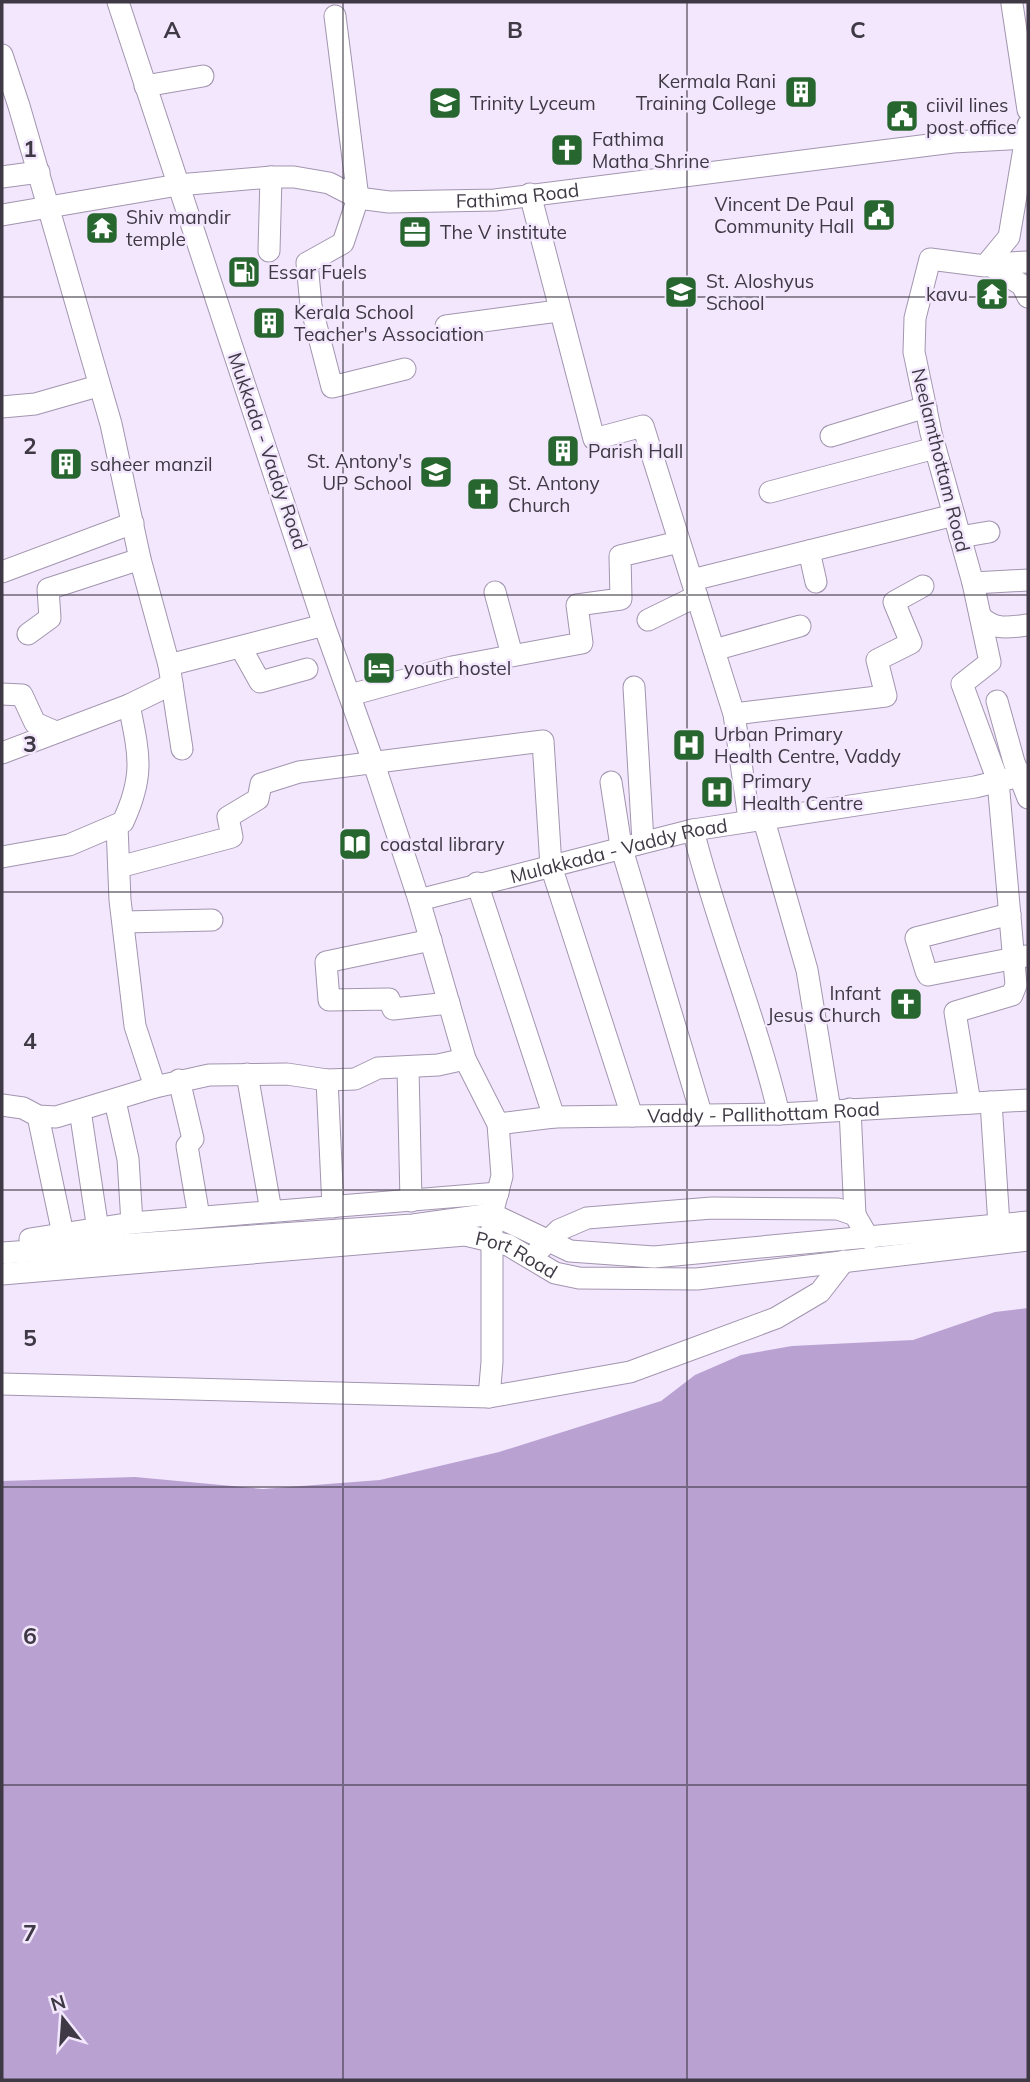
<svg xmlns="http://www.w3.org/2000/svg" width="1030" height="2082" font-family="Mulish,sans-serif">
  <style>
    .water { fill: #b9a1d1 }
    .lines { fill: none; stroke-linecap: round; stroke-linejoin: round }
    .minor-casing { stroke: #a295af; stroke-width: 23 }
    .minor { stroke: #fff; stroke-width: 21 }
    .grid { fill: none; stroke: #3e3944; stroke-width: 2; stroke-opacity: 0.55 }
    .labels { text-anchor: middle; stroke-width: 5; stroke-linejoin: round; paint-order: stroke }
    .poi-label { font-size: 19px; fill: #3e3944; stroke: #f2e7fd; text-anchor: start }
    .street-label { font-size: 19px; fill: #3e3944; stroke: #f2e7fd }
    .grid-label { font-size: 23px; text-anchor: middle; font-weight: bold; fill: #3e3944; stroke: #f2e7fd; stroke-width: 5; stroke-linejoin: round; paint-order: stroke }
  </style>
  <rect width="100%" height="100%" fill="#f2e7fd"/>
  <path class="water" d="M1028 1308V2080H2V1481L135 1477 263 1489 380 1480 499 1452 661 1401 695 1375 741 1355 792 1346 913 1340 995 1312Z"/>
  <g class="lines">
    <defs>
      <g id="minor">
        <path d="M1012 4 1028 110"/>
        <path d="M335 16 358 198 343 243 307 263 311 306 332 387 405 369"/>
        <path d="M2 55 19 106 111 424 140 559 169 665"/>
        <path d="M145 86 203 76"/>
        <path d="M2 177 39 172"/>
        <path d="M530 194 594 439 643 426 734 714 749 819"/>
        <path id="s1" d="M2 215 178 185 271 177H294L329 183 358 198 389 202 495 200 953 142 1028 138"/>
        <path d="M269 251 271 177"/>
        <path d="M988 264 1022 285 1028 297"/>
        <path d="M988 264 1028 262"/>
        <path d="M446 326 558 311"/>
        <path d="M2 407 35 404 98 386"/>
        <path d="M831 436 926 407"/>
        <path d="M770 492 935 448"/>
        <path d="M960 537 989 532"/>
        <path d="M809 551 816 582"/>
        <path d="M2 572 133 523"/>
        <path d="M692 580 954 515"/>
        <path d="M973 583 1028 580"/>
        <path d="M495 592 512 655"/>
        <path d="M981 617C995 631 1009 627 1028 625"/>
        <path d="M648 620 697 596"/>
        <path d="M28 634 50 618 48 589 140 559"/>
        <path d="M241 648 260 682 307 669"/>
        <path d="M714 650 800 626"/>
        <path d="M172 684 182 749"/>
        <path d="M634 687 643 842"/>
        <path d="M2 694 22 695 35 723 56 732"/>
        <path d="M350 695 452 667 582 643 577 605 621 599 620 556 679 542"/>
        <path d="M997 701 1014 762 1028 798"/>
        <path d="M734 714 886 696 877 660 911 643 894 602 923 586"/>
        <path d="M2 753 129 705 172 684 169 665 324 625"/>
        <path d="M611 782 621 846 701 1113"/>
        <path d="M763 817 807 970 830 1110"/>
        <path d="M117 826 120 900 135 1026 155 1087 209 1075 287 1074 327 1080 355 1079 378 1068 438 1065 465 1059"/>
        <path d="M693 830C717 926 756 1018 779 1114"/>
        <path d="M2 857 69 845 123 822C145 775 139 754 129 705"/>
        <path d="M119 867 232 837 228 817 258 799 261 784 299 772 543 741 551 866 632 1116"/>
        <path d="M477 883 554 1117"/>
        <path id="s2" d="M419 900 693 830 975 787 1028 774"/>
        <path d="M1010 914 916 938 926 971 928 975 1026 956"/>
        <path d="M124 922 212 920"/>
        <path d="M431 940 326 962 329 1000 389 999 393 1009 449 1003"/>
        <path d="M408 1068 411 1201"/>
        <path d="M247 1074 271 1211"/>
        <path d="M179 1080 193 1139 187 1146 199 1217"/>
        <path d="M327 1080 333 1207"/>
        <path d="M115 1101 128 1159 132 1223"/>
        <path d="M991 1102 999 1225"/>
        <path d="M970 1103 955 1012 1012 995 1016 985 998 781 962 684 990 662 973 583 931 433 914 352 915 318 930 259 985 266 1009 237 1028 125"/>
        <path d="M2 1105 23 1108 38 1116 56 1117 155 1087"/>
        <path d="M850 1109 855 1215"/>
        <path d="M80 1110 98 1230"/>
        <path d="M38 1116 63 1234"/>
        <path id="s3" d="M498 1124 554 1117 779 1114 1028 1100"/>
        <path d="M30 1239 132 1223 498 1193"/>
        <path d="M538 1251 559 1230 587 1218 712 1208 838 1209 855 1215 869 1239"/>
        <path d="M2 1253 413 1225 492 1214 570 1251 654 1257 1028 1222"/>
        <path id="s4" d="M2 1274 465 1235 508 1245 555 1273 579 1278 697 1279 1028 1240"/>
        <path d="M2 1384 489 1397 492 1362V1214L502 1176 498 1124 465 1059 419 900 374 764 324 625 118 2"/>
        <path d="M489 1397 630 1372 776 1318 820 1292 844 1261"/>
      </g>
    </defs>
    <use href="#minor" class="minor-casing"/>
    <use href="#minor" class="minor"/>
  </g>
  <path class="grid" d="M343 2V2080M687 2V2080M2 297H1028M2 595H1028M2 892H1028M2 1190H1028M2 1487H1028M2 1785H1028"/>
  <defs>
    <symbol id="building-square" viewBox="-11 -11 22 22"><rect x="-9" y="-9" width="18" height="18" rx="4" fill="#27662f" stroke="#f2e7fd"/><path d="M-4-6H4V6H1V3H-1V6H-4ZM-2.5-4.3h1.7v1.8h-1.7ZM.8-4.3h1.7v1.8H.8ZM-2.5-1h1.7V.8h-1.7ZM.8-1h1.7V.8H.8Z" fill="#fff"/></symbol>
    <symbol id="school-square" viewBox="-11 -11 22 22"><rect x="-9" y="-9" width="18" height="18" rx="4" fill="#27662f" stroke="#f2e7fd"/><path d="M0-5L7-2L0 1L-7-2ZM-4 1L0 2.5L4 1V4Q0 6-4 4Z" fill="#fff"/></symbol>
    <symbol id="civic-square" viewBox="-11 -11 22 22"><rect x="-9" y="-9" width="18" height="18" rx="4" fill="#27662f" stroke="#f2e7fd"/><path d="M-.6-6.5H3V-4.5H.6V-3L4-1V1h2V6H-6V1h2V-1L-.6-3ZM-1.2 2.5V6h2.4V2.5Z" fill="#fff"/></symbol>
    <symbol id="church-square" viewBox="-11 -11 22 22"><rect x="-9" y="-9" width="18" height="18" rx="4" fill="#27662f" stroke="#f2e7fd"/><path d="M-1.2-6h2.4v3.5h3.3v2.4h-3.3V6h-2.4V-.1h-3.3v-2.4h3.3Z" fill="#fff"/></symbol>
    <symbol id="temple-square" viewBox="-11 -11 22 22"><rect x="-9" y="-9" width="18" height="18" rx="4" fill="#27662f" stroke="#f2e7fd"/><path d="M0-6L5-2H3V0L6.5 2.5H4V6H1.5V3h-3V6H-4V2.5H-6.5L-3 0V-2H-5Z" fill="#fff"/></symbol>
    <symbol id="office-square" viewBox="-11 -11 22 22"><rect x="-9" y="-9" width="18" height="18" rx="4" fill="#27662f" stroke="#f2e7fd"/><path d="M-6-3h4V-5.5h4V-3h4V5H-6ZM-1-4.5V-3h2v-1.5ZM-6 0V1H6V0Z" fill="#fff"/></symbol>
    <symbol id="fuel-square" viewBox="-11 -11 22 22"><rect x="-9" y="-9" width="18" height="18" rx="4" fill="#27662f" stroke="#f2e7fd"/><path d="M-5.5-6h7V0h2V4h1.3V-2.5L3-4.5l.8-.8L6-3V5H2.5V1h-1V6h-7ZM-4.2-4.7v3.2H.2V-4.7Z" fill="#fff"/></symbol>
    <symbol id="hotel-square" viewBox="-11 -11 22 22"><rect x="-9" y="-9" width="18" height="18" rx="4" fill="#27662f" stroke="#f2e7fd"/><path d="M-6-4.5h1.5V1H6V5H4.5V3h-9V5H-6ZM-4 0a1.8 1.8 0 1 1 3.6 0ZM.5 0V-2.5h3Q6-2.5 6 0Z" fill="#fff"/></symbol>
    <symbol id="hospital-square" viewBox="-11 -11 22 22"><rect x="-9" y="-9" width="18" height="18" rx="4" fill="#27662f" stroke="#f2e7fd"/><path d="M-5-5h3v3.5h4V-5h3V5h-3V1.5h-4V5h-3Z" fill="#fff"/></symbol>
    <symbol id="library-square" viewBox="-11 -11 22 22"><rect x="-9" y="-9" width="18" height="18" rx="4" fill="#27662f" stroke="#f2e7fd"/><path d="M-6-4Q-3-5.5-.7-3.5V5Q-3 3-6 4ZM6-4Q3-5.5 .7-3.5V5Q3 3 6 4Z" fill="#fff"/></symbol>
  </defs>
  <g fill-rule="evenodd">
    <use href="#building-square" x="782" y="73" width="38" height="38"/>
    <use href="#school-square" x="426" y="84" width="38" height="38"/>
    <use href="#civic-square" x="883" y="97" width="38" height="38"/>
    <use href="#church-square" x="548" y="131" width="38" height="38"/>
    <use href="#civic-square" x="860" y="196" width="38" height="38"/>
    <use href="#temple-square" x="83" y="209" width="38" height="38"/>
    <use href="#office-square" x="396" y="213" width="38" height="38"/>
    <use href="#fuel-square" x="225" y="253" width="38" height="38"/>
    <use href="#school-square" x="662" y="273" width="38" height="38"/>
    <use href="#temple-square" x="973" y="275" width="38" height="38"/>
    <use href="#building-square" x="250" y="304" width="38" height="38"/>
    <use href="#building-square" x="544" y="432" width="38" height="38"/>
    <use href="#building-square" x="47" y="445" width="38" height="38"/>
    <use href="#school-square" x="417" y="453" width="38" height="38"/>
    <use href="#church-square" x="464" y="475" width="38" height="38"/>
    <use href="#hotel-square" x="360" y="649" width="38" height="38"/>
    <use href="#hospital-square" x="670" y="726" width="38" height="38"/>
    <use href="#hospital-square" x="698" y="773" width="38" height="38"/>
    <use href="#library-square" x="336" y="825" width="38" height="38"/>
    <use href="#church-square" x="887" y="985" width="38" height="38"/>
  </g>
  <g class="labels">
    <g class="poi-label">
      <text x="776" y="88" text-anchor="end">Kermala Rani<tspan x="776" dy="22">Training College</tspan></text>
      <text x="470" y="110">Trinity Lyceum</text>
      <text x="926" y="112">ciivil lines<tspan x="926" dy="22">post office</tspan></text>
      <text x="592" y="146">Fathima<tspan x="592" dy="22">Matha Shrine</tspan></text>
      <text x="854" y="211" text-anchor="end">Vincent De Paul<tspan x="854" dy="22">Community Hall</tspan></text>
      <text x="126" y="224">Shiv mandir<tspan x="126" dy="22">temple</tspan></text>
      <text x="440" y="239">The V institute</text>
      <text x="268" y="279">Essar Fuels</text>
      <text x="706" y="288">St. Aloshyus<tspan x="706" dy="22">School</tspan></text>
      <text x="968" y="301" text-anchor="end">kavu</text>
      <text x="294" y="319">Kerala School<tspan x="294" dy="22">Teacher's Association</tspan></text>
      <text x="588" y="458">Parish Hall</text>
      <text x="412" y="468" text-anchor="end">St. Antony's<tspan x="412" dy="22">UP School</tspan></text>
      <text x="90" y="471">saheer manzil</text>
      <text x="508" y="490">St. Antony<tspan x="508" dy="22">Church</tspan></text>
      <text x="404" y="675">youth hostel</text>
      <text x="714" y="741">Urban Primary<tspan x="714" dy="22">Health Centre, Vaddy</tspan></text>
      <text x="742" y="788">Primary<tspan x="742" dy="22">Health Centre</tspan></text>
      <text x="380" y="851">coastal library</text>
      <text x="881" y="1000" text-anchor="end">Infant<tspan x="881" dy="22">Jesus Church</tspan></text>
    </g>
    <g class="street-label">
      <text dy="7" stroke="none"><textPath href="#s1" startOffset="523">Fathima Road</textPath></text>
      <text transform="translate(268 451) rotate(71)" y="7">Mukkada - Vaddy Road</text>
      <text transform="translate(941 460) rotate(76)" y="7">Neelamthottam Road</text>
      <text dy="7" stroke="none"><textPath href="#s2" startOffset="206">Mulakkada - Vaddy Road</textPath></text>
      <text dy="7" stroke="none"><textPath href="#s3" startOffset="266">Vaddy - Pallithottam Road</textPath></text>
      <text dy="7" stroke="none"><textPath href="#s4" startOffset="520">Port Road</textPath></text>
    </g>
  </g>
  <g class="grid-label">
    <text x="172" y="38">A</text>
    <text x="515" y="38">B</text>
    <text x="858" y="38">C</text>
    <text x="30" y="157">1</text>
    <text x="30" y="454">2</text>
    <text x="30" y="752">3</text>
    <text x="30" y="1049">4</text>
    <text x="30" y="1346">5</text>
    <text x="30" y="1644">6</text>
    <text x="30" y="1941">7</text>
  </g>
  <rect width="1030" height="2082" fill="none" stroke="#3e3944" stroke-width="7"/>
  <g transform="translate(63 2019) rotate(343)" stroke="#f2e7fd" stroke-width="5" paint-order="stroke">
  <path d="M0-5L12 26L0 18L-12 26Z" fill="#3e3944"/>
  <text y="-10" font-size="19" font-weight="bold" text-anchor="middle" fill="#3e3944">N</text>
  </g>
</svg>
